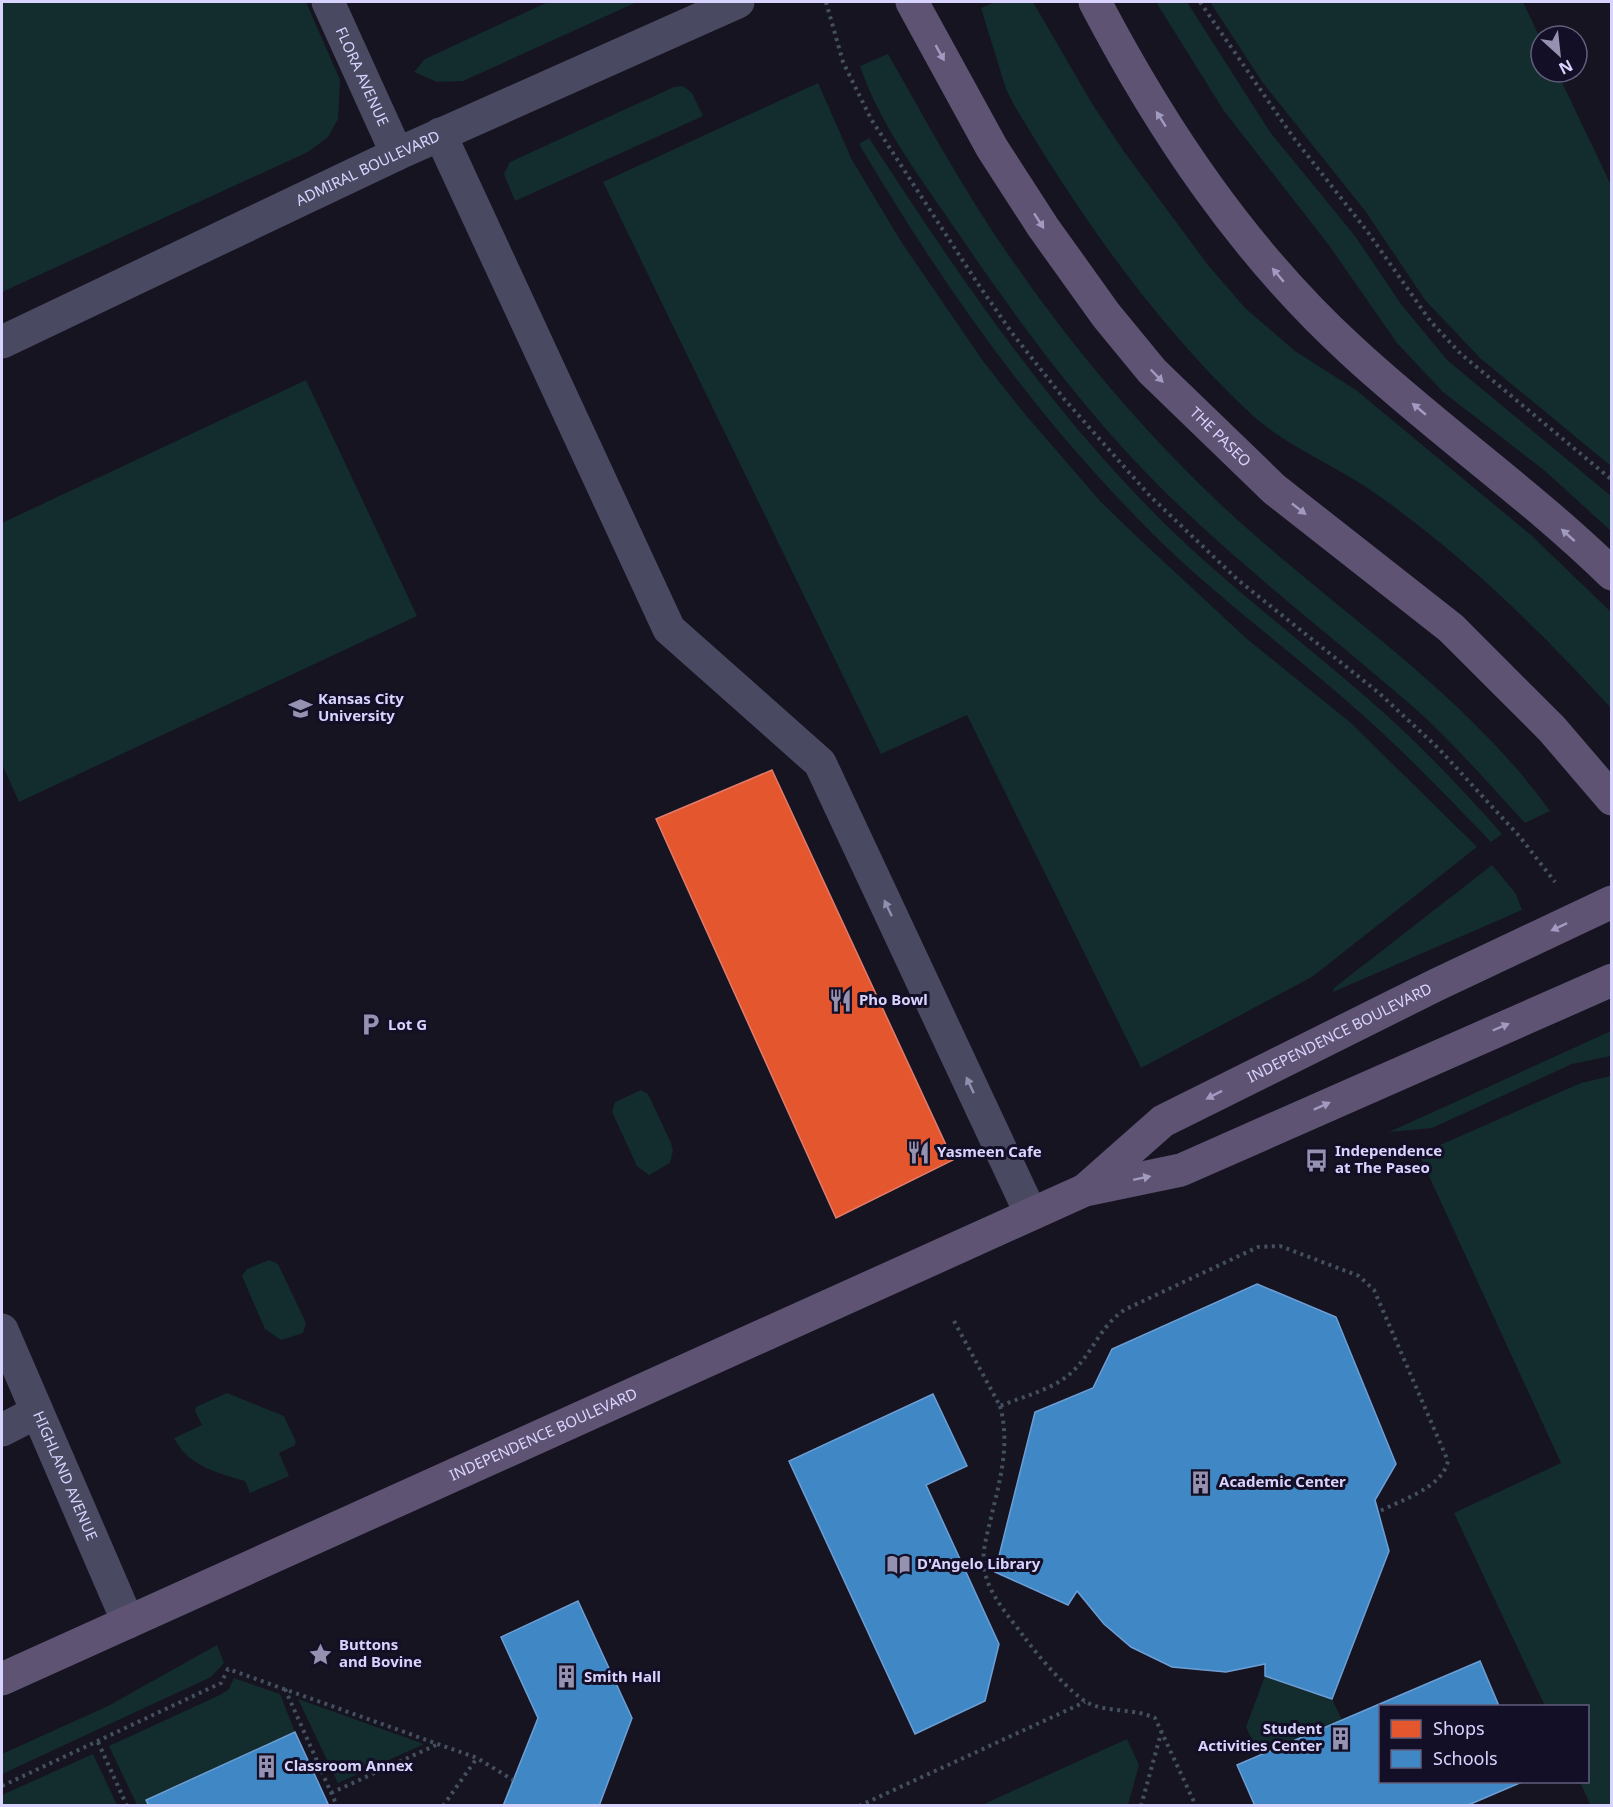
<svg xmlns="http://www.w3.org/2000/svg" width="1613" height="1807" font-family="'Noto Sans',sans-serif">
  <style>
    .green { fill: #132c2d }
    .shops { fill: #e4572e; stroke: #e17c6d; stroke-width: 1.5 }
    .schools { fill: #3f88c5; stroke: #6d9fd6; stroke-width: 1.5 }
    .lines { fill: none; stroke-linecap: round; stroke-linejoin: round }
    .path { stroke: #44505f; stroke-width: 4; stroke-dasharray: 3 4.5; stroke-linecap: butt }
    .minor { stroke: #4a4962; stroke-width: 33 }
    .major { stroke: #5e5373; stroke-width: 33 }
    .oneway { fill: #a29ac0 }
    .oneway2 { fill: #928eb0 }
    .labels { text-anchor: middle; stroke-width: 6; stroke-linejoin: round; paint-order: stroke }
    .street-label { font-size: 15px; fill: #d9d4ff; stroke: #130f26 }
    .poi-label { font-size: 15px; font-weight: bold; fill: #d9d4ff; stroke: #130f26; text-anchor: start }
  </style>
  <rect width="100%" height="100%" fill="#161421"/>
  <path class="green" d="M2 2H306L340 80 338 119 328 137 308 152 2 292Z
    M548 2H637L463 81 437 82 414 72 425 59Z
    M995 2H1033L1091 102 1125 153 1208 265 1245 308 1295 351 1356 390 1532 536 1611 612V708C1537 627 1457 549 1366 487 1328 462 1285 445 1251 414 1156 325 1080 216 1014 105L1006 89 981 8Z
    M1156 2H1187L1270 132 1355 236 1401 304 1447 360 1611 496V531L1545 471 1443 392 1397 343 1328 244 1224 111Z
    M1210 2H1523L1541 40V72H1557L1611 185V466L1480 358 1425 300 1366 212 1263 83Z
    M888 54C929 126 969 200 1017 267 1075 350 1142 429 1215 499 1325 604 1460 686 1550 811L1525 823C1488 783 1452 741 1411 705 1329 634 1243 568 1165 492 1086 414 1020 324 958 233 923 181 880 126 860 66Z
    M818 83 852 160 902 243 983 361 1024 413 1100 501 1135 535 1247 639 1351 723 1477 847 1312 977 1141 1068 967 715 881 754 603 182Z
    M683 86 692 93 703 116 515 201 504 174 510 162 674 87Z
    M869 138C959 276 1049 410 1167 526 1235 592 1311 648 1383 712 1425 750 1464 791 1502 834L1491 842C1442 791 1394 741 1341 696 1278 641 1212 593 1153 534 1036 418 943 286 859 144Z
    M306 380 417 616 19 802 2 764V523Z
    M1492 865 1516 894 1522 910 1333 992 1334 988Z
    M1611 1031V1056L1572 1064 1432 1128 1389 1132Z
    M1611 1076 1612 1805 1591 1806 1580 1782H1588V1706H1545L1454 1513 1561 1463 1417 1150 1440 1145 1581 1083Z
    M641 1090 648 1094 671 1143 673 1151 670 1163 649 1175 637 1166 612 1112 615 1102Z
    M269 1260 278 1264 306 1323 303 1333 281 1340 265 1329 242 1276 247 1269Z
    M227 1393 284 1416 296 1442 294 1446 279 1453 289 1476 250 1493 245 1481C217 1473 188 1466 174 1438L202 1425 195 1411 196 1407Z
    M217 1645 224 1663 211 1677 2 1774V1754L108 1706Z
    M1265 1676 1332 1699 1342 1720 1259 1755 1246 1727Z
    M234 1678 280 1694 295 1732 147 1800 149 1805H137L109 1746 220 1695 229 1689Z
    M298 1699 424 1744 338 1783Z
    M1127 1739 1139 1765 1128 1805H982Z
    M93 1754 117 1805H2V1795Z"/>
  <path class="shops" d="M772 770 953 1160 836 1218 656 819Z"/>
  <path class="schools" d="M1257 1284 1336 1317 1396 1464 1375 1500 1389 1551 1332 1699 1265 1676V1664L1226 1672 1172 1667 1131 1647 1104 1624 1077 1591 1068 1605 995 1572 1035 1412 1093 1388 1112 1349Z
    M933 1394 967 1466 926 1485 999 1644 985 1701 915 1734 789 1461Z
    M578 1601 632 1718 599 1806H503L538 1718 501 1637Z
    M1480 1661 1499 1706H1380V1782H1522L1466 1806H1255L1237 1765Z
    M295 1732 329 1806H149L146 1800Z"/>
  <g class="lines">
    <path class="path" d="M826 2 843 62 871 119 976 281 1012 333 1065 400 1150 496 1238 580 1379 693 1438 748 1520 837 1555 882
      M1200 2 1293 137 1367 231 1431 322 1461 354 1612 480
      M954 1321 1000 1406C1024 1396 1056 1389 1074 1370 1094 1350 1100 1327 1124 1310L1258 1247 1280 1246 1359 1276 1374 1290 1448 1461C1442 1488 1401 1500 1378 1512
      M1000 1406C1011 1446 999 1483 990 1522 986 1539 981 1555 985 1572 989 1595 1011 1619 1025 1638 1037 1655 1071 1694 1088 1703 1109 1713 1134 1708 1155 1718L1196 1806
      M285 1689 337 1806
      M98 1742 127 1806
      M2 1786 221 1683 228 1669 477 1758 513 1780
      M331 1793 436 1745
      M443 1806 477 1758
      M859 1806 1085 1702
      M1141 1806 1161 1733"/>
    <g class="minor">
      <path id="s1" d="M328 2 397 154"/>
      <path d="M440 134 669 629 820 763 1031 1214"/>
      <path id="s2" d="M2 342 397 154 738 2"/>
      <path id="s3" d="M2 1330 128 1622"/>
      <path d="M2 1430 37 1412"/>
    </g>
    <g class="major">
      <path id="s4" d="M912 2 992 148 1043 227 1106 315 1152 371 1274 489 1451 628 1552 729 1612 799"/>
      <path d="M1095 2C1162 130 1243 251 1351 350 1435 428 1530 494 1612 574"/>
      <path id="s5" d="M1086 1189 1163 1121 1436 985 1612 902"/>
      <path id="s6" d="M2 1679 1085 1190 1181 1170 1612 980"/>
    </g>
  </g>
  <defs><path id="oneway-solid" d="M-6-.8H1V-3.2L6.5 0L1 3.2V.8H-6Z" transform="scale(1.5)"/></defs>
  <g class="oneway">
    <use href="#oneway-solid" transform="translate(940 53) rotate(61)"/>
    <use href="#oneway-solid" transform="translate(1161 119) rotate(-122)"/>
    <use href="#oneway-solid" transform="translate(1039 221) rotate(57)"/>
    <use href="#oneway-solid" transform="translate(1278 275) rotate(-130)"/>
    <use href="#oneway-solid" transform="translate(1157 376) rotate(46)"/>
    <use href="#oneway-solid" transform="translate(1419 409) rotate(-140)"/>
    <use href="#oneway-solid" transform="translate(1299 509) rotate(38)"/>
    <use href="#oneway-solid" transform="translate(1568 535) rotate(-138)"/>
    <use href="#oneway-solid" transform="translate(1559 927) rotate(155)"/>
    <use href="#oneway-solid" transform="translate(1501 1027) rotate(-23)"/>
    <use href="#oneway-solid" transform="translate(1214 1095) rotate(153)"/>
    <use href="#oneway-solid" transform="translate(1322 1106) rotate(-24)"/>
    <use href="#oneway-solid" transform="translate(1142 1178) rotate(-12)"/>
  </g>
  <g class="oneway2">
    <use href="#oneway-solid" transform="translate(888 908) rotate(-115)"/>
    <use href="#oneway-solid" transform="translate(970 1085) rotate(-115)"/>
  </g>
  <defs>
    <symbol id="university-bare" viewBox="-9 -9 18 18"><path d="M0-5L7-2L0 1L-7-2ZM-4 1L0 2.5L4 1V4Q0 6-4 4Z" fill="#9591b1" stroke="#130f26" stroke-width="2.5" paint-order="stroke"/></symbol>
    <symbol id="restaurant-bare" viewBox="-9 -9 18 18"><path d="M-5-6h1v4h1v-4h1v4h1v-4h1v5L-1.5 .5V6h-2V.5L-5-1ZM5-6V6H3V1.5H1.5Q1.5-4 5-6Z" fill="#9591b1" stroke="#130f26" stroke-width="2.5" paint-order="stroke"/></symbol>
    <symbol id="parking-bare" viewBox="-9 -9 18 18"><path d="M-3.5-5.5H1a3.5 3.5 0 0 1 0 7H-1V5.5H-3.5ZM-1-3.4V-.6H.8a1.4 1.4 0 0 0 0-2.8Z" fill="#9591b1" stroke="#130f26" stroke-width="2.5" paint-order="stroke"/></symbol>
    <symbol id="bus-bare" viewBox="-9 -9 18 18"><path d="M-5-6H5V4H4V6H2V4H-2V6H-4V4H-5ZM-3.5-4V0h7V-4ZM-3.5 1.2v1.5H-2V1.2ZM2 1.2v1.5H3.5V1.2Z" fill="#9591b1" stroke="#130f26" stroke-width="2.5" paint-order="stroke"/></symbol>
    <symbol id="building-bare" viewBox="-9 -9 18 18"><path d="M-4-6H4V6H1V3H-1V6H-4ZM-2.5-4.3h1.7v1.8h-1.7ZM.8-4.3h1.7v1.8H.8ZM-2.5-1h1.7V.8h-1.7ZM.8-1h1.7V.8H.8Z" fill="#9591b1" stroke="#130f26" stroke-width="2.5" paint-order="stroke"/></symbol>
    <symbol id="library-bare" viewBox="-9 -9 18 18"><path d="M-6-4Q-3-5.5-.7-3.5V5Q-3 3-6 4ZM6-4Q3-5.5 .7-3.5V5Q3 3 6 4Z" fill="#9591b1" stroke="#130f26" stroke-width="2.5" paint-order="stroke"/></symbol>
    <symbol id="sight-bare" viewBox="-9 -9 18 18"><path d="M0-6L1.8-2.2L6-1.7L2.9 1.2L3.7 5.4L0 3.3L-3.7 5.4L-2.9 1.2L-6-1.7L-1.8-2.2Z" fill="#9591b1" stroke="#130f26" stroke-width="2.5" paint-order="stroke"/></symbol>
  </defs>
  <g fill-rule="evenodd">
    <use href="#university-bare" x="284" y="692" width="33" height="33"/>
    <use href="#restaurant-bare" x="824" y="984" width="33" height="33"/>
    <use href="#parking-bare" x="354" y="1008" width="33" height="33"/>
    <use href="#restaurant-bare" x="902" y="1136" width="33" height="33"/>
    <use href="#bus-bare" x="1300" y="1144" width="33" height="33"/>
    <use href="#building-bare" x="1184" y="1466" width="33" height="33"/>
    <use href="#library-bare" x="882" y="1548" width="33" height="33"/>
    <use href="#sight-bare" x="304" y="1638" width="33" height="33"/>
    <use href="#building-bare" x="550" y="1660" width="33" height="33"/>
    <use href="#building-bare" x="1324" y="1722" width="33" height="33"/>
    <use href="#building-bare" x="250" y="1750" width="33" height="33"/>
  </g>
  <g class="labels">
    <g class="street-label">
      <text dy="5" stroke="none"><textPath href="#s1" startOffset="82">FLORA AVENUE</textPath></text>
      <text dy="5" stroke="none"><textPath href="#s2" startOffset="405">ADMIRAL BOULEVARD</textPath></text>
      <text dy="5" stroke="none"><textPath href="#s4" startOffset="536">THE PASEO</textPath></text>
      <text dy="5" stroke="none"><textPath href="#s5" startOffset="300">INDEPENDENCE BOULEVARD</textPath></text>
      <text dy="5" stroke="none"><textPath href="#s6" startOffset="594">INDEPENDENCE BOULEVARD</textPath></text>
      <text dy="5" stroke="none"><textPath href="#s3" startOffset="159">HIGHLAND AVENUE</textPath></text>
    </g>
    <g class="poi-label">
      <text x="318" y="704">Kansas City<tspan x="318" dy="17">University</tspan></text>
      <text x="859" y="1005">Pho Bowl</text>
      <text x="388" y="1030">Lot G</text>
      <text x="1335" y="1156">Independence<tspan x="1335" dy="17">at The Paseo</tspan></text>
      <text x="937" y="1157">Yasmeen Cafe</text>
      <text x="1219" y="1487">Academic Center</text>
      <text x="917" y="1569">D'Angelo Library</text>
      <text x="339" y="1650">Buttons<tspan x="339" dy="17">and Bovine</tspan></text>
      <text x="584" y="1682">Smith Hall</text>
      <text x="1322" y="1734" text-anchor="end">Student<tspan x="1322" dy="17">Activities Center</tspan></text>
      <text x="284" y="1771">Classroom Annex</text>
    </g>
  </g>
  <rect width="1613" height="1807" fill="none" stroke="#d9d4ff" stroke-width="6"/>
  <rect x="1379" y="1705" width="210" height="78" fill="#130f26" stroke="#625e7d" stroke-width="1.5"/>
  <rect x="1391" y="1720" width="30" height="18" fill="#e4572e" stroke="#625e7d" stroke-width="1.5"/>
  <text x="1433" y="1735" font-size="18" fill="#d9d4ff">Shops</text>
  <rect x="1391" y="1750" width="30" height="18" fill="#3f88c5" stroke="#625e7d" stroke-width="1.5"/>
  <text x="1433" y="1765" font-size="18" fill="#d9d4ff">Schools</text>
  <g transform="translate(1559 54) rotate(153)"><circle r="28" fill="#130f26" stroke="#625e7d" stroke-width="1.5"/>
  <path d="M0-4.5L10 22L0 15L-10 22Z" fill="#9591b1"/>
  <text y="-9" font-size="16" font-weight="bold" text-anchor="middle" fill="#d9d4ff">N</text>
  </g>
</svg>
